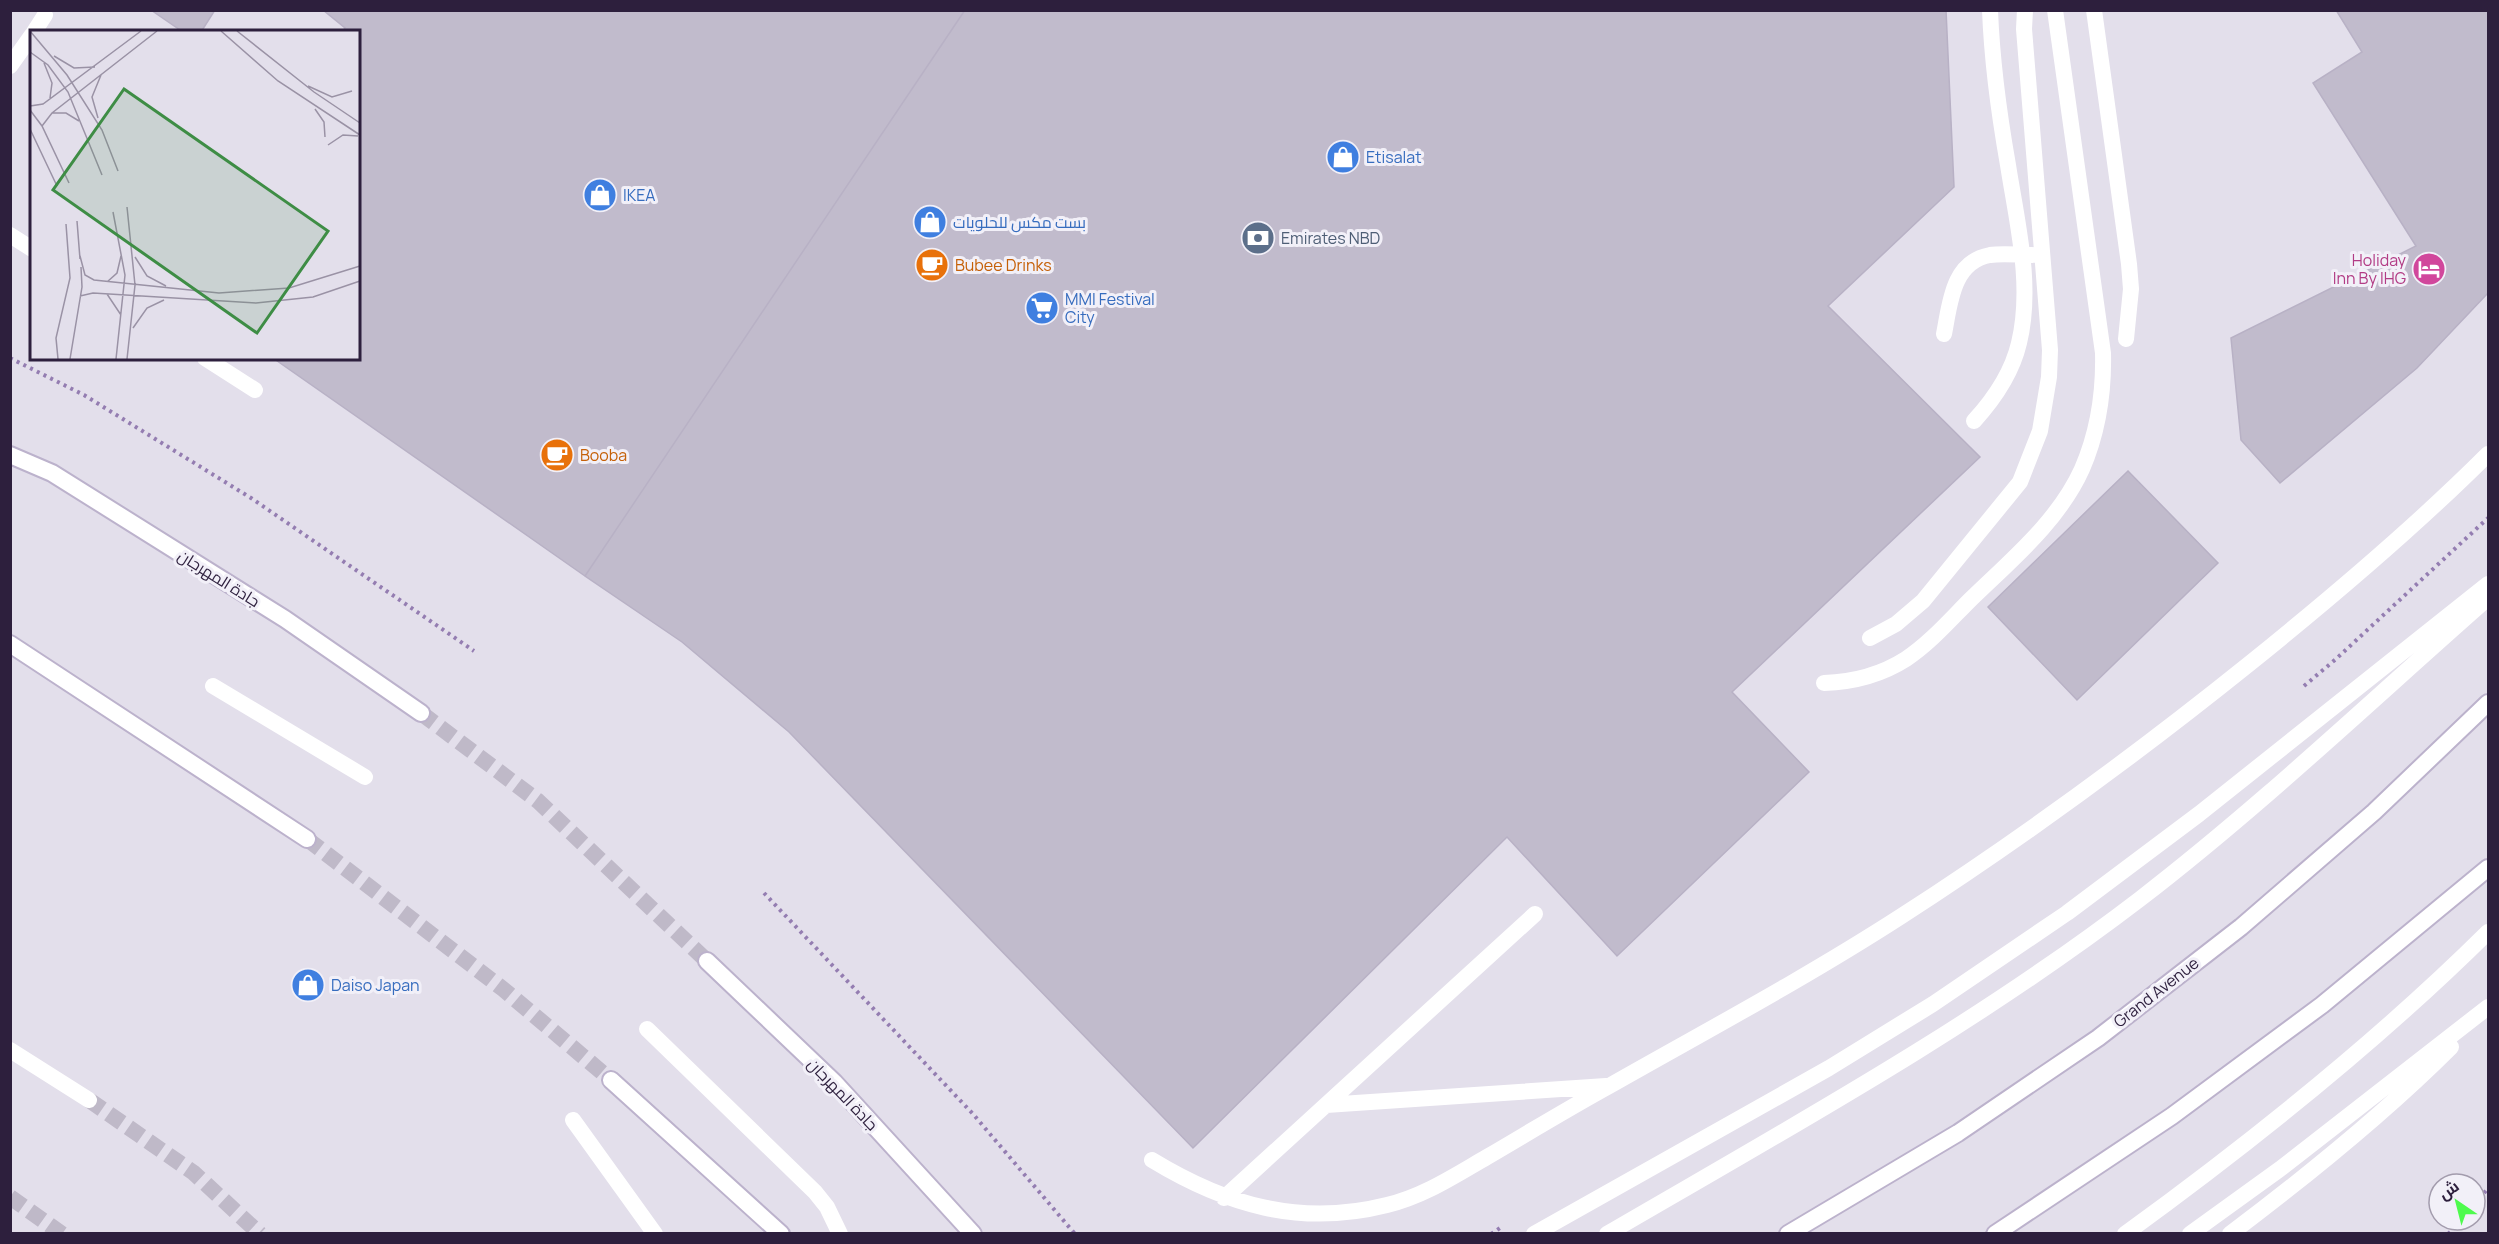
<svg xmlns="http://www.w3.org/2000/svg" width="2499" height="1244" font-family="Manrope,Cairo,sans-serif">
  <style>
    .building { fill: #c1bbcc; stroke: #b8b1c5; stroke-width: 1.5 }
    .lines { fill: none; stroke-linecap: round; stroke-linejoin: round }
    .tertiary-tunnel { stroke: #bfb9c8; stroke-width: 16; stroke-dasharray: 16 8; stroke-linecap: butt }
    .secondary-tunnel { stroke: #bfb9c8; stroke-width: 16; stroke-dasharray: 16 8; stroke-linecap: butt }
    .secondary-casing { stroke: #bcb2cc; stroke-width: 20 }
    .path { stroke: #947db1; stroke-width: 4; stroke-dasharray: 3 4.5; stroke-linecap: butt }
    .service { stroke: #fff; stroke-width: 16 }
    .tertiary { stroke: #fff; stroke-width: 16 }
    .secondary { stroke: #fff; stroke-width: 16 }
    .labels { text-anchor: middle; stroke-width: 6; stroke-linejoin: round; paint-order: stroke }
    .shop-label { font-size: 16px; fill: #366cbe; stroke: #f2f0f8; text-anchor: start }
    .service-label { font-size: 16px; fill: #4e5e75; stroke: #f2f0f8; text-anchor: start }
    .hotel-label { font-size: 16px; fill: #b23c85; stroke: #f2f0f8; text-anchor: end }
    .food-label { font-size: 16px; fill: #c56008; stroke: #f2f0f8; text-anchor: start }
    .street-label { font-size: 16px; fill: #2d1f3d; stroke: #f2f0f8 }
    .inset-road { fill: none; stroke: #9a92a5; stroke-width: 1.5 }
    .view { fill: #3e8d45; fill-opacity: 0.15; stroke: #3e8d45; stroke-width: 3 }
    .inset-edge { fill: none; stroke: #2d1f3d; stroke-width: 3 }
  </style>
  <rect width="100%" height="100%" fill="#e3dfeb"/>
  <path class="building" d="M151 10H215L201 32H183Z
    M323 10H965L585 576 273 358H358V32H342L345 28Z
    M965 10H1946L1954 187 1828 306 1980 457 1732 692 1809 772 1617 956 1507 837 1193 1148 789 732 682 642 585 576Z
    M2336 10H2488V293L2417 368 2280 483 2241 440 2231 338 2416 246 2313 83 2362 52Z
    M2128 471 2218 563 2077 700 1988 607Z"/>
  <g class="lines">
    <path class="tertiary-tunnel" d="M89 1100 194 1173 260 1234
      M10 1197 62 1234"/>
    <path class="secondary-tunnel" d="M421 713 538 801 707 961
      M307 839 503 989 611 1080"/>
    <defs>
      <path id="secondary" d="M10 455 52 473 285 619 421 713
        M10 644 307 839
        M707 961 834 1082 973 1234
        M611 1080 781 1234
        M1788 1234 1958 1133 2098 1038 2241 927 2374 812 2488 703
        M1995 1234 2172 1116 2322 1005 2488 868"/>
    </defs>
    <use href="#secondary" class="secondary-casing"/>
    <path class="path" d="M10 358 84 395 251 498 474 651
      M2304 686 2336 659 2488 518
      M764 893 973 1114 1075 1234
      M2475 1205 2488 1188
      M1491 1234 1503 1226
      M2448 1234 2463 1220"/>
    <path class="service" d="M2094 10 2129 264 2131 289 2126 339
      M34 32 45 15
      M10 66 32 35
      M10 235 32 249
      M1944 334C1950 304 1952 262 1990 255 2003 253 2019 255 2032 255
      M205 358 255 390
      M1974 421C1995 398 2012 373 2019 343 2033 285 2017 223 2008 165 1999 114 1992 63 1990 10
      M1870 638 1896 624 1923 601 2020 482 2040 431 2049 377 2050 350 2024 29 2025 10
      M1824 683C1854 682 1881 675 1906 659 1930 643 1950 620 1970 600 2011 560 2058 522 2082 469 2098 432 2104 394 2103 353L2055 10
      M213 686 365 777
      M647 1029 815 1192 827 1207 840 1234
      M1326 1105 1606 1086
      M573 1120 655 1234
      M1152 1160C1226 1205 1300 1227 1387 1205 1424 1196 1454 1176 1487 1157 1528 1133 1569 1108 1611 1085 1708 1030 1807 977 1900 917 2021 839 2137 754 2249 664 2331 598 2413 529 2488 454
      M1224 1198 1535 914
      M1534 1234 1829 1068 1933 1004 2067 913 2199 814 2488 584
      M1607 1234C1789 1128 1973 1027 2140 899 2262 805 2373 699 2488 598
      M2125 1234C2253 1141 2376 1043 2488 932
      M2190 1234 2280 1169 2488 1007
      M2230 1234C2307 1176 2383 1115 2451 1047"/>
    <path class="tertiary" d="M10 1050 89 1100"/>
    <use href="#secondary" class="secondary"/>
  </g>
  <defs>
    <symbol id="shop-disc" viewBox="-11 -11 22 22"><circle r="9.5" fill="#3f7fe0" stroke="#f2f0f8"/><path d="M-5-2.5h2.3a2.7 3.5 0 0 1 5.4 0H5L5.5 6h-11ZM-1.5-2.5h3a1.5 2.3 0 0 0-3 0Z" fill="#fff"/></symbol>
    <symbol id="bank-disc" viewBox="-11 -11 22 22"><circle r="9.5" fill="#5c6f8a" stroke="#f2f0f8"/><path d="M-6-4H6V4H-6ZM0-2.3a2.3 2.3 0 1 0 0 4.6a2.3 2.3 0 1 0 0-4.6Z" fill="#fff"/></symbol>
    <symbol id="cafe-disc" viewBox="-11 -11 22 22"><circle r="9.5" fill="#e8710a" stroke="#f2f0f8"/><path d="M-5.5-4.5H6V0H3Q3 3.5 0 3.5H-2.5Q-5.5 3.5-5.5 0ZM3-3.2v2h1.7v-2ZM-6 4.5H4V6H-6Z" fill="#fff"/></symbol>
    <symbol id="hotel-disc" viewBox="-11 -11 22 22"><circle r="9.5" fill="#d1479c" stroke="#f2f0f8"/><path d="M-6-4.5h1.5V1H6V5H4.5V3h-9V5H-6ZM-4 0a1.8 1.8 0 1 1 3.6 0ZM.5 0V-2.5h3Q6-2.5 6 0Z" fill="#fff"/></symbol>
    <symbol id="supermarket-disc" viewBox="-11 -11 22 22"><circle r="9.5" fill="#3f7fe0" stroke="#f2f0f8"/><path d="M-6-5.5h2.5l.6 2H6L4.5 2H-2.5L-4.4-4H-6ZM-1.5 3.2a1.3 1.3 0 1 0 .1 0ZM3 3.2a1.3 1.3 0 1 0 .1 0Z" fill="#fff"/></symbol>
  </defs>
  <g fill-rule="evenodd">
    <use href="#shop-disc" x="1324" y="138" width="38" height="38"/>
    <use href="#shop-disc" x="581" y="176" width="38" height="38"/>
    <use href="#shop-disc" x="911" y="203" width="38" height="38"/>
    <use href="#bank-disc" x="1239" y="219" width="38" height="38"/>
    <use href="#cafe-disc" x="913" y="246" width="38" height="38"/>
    <use href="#hotel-disc" x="2410" y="250" width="38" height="38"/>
    <use href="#supermarket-disc" x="1023" y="289" width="38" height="38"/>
    <use href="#cafe-disc" x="538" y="436" width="38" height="38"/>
    <use href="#shop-disc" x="289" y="966" width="38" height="38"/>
  </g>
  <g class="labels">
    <g class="shop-label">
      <text x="1366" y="163">Etisalat</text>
      <text x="623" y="201">IKEA</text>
      <text x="953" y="228">بست مكس للحلويات</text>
      <text x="1065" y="305">MMI Festival<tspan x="1065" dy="18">City</tspan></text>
      <text x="331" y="991">Daiso Japan</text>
    </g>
    <g class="service-label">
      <text x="1281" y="244">Emirates NBD</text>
    </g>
    <g class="hotel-label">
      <text x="2406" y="266">Holiday<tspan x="2406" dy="18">Inn By IHG</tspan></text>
    </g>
    <g class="food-label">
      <text x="955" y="271">Bubee Drinks</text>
      <text x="580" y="461">Booba</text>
    </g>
    <g class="street-label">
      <text transform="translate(219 578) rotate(32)" y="6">جادة المهرجان</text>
      <text transform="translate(2156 992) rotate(-38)" y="6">Grand Avenue</text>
      <text transform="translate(843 1094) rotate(46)" y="6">جادة المهرجان</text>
    </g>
  </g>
  <g transform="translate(30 30)">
    <rect width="330" height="330" fill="#e3dfeb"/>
    <path class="inset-road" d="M0 1 37 45 72 100 88 141M191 1 248 51 330 105M207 1 284 62 330 93M0 22 18 35 38 62 72 145M24 26 44 38 65 37M14 33 22 53 20 68M278 56 302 67 322 61M0 76 13 74 111 1M285 79 294 92 295 107M0 80 12 96 39 153M22 83H36L49 91M68 88 62 67 71 45M12 96 22 83 127 1M0 99 27 156M298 115 313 105 328 106M83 182 95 245 86 329M47 191 50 229M50 226 55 245 64 250 189 263 259 258 330 236M105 227 117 246 136 256M77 252 87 243 91 226M77 264 91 285M50 266 63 263 226 273 283 267 330 251M103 298 117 278 134 270M28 329 26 308 40 248 36 194M40 329 52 257 51 237M97 329 105 255 97 177"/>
    <path class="view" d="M94 59 298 201 227 303 23 160Z"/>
    <rect width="330" height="330" class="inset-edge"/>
  </g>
  <rect width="2499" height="1244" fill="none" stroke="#2d1f3d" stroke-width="24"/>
  <g transform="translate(2457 1202) rotate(325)"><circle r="28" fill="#f2f0f8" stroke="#a39cad" stroke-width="1.5"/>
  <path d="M0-4.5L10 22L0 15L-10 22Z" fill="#4efb4d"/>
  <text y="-9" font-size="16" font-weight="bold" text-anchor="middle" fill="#2d1f3d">ش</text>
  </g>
</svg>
